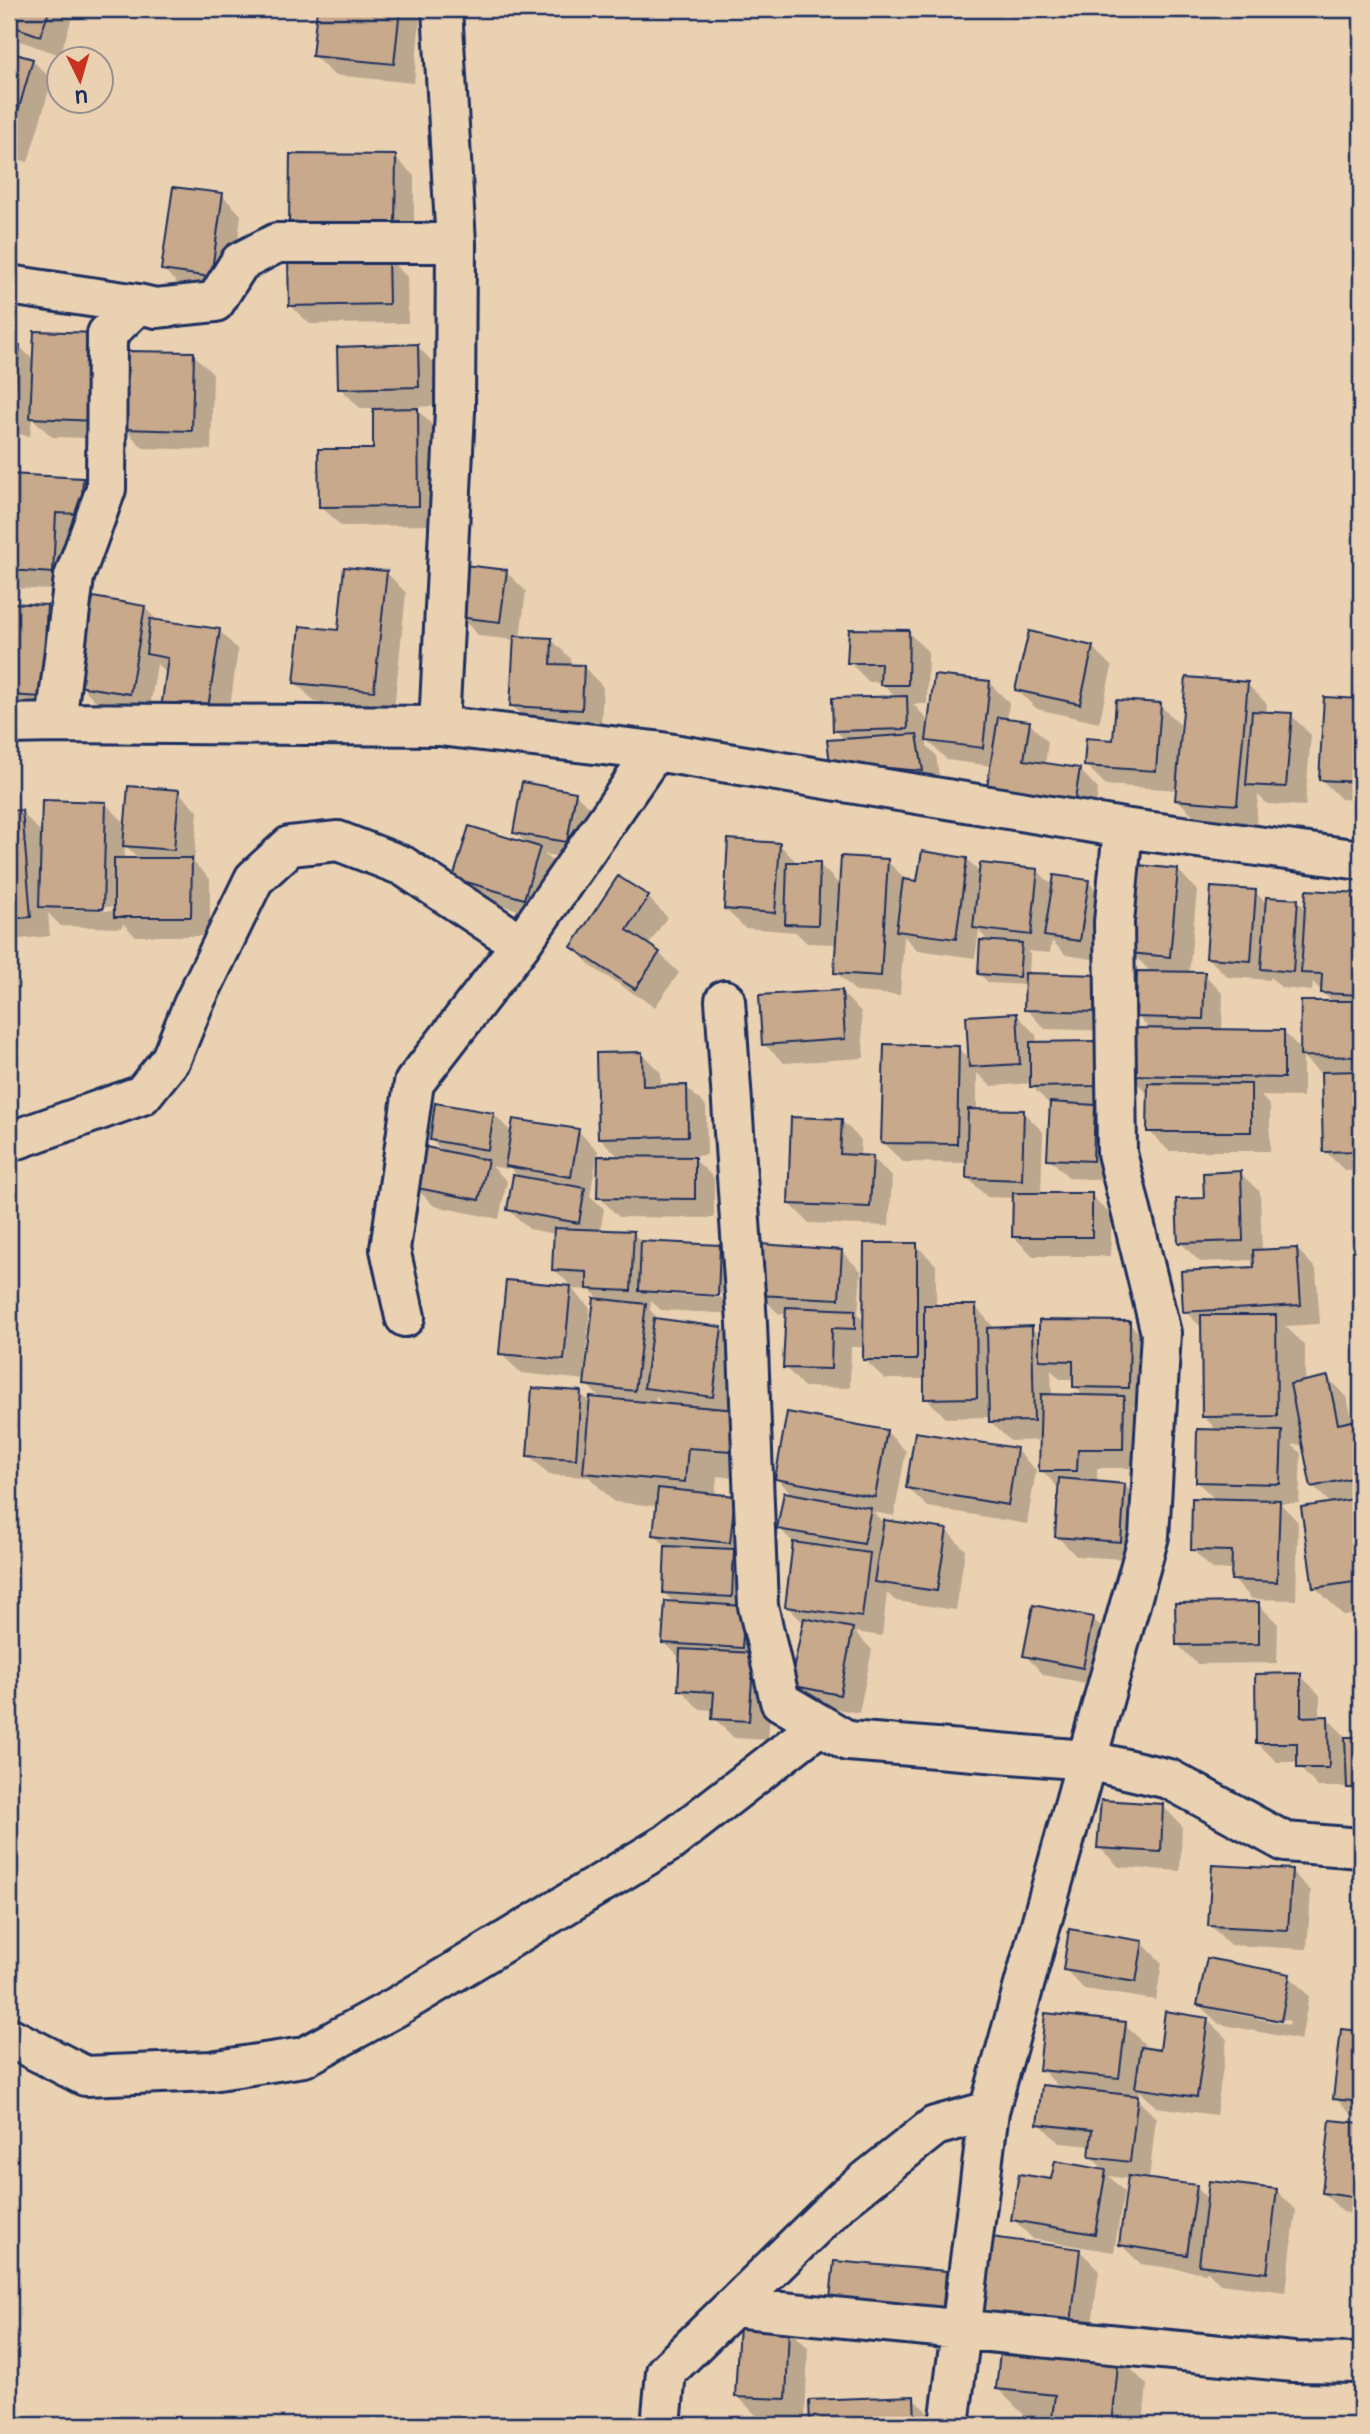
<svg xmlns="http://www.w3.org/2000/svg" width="1370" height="2434" font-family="Mali,sans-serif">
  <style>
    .shadow { fill: #0003; fill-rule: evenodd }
    .building { fill: #c8a98b; stroke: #1b2f5e; stroke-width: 2 }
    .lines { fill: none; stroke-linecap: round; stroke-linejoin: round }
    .minor-casing { stroke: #1b2f5e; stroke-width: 44 }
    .minor { stroke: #ead1b2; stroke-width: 38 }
  </style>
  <rect width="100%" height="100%" fill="#ead1b2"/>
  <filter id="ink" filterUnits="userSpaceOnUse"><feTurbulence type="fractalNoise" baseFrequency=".0143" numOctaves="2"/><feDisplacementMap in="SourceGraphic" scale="14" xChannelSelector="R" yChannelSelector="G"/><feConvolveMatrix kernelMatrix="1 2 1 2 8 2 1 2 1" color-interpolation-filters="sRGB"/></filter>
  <g filter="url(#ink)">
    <path class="shadow" d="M9 9H75L60 55 9 37Z
      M283 9H410L420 18 414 83 334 75 314 56 318 12 285 11Z
      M9 54 32 60 52 80 28 162 9 157Z
      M395 157 414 176V244L310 243Z
      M222 195 241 215 231 295 183 289 163 269Z
      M387 257 407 277 408 323 310 324 290 305Z
      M9 345 19 346 114 439 52 437 32 418 30 436 9 433Z
      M417 346 437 366V406L408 407 409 410H418L437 430 438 525 341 526 321 506 375 451V408H360L340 388Z
      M193 354 213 374 211 450 143 448 124 428Z
      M9 476 82 480 102 499 72 591 11 588 9 585Z
      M506 572 526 591 520 638 552 640 571 659V667H584L603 687 601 728 532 725 512 706 515 640 479 636 460 616Z
      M387 573 406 593 394 709 315 702 295 682 340 632Z
      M9 604 47 606 66 626 61 716 9 713Z
      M144 607 159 622 219 630 238 650 226 734 157 664 149 713 100 705 80 685Z
      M908 632 928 652 927 704H913L926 718 927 730 990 683 1009 703 1007 720 1029 723 1048 742 1045 765 1079 769 1098 789 1093 825 992 766 947 760 927 740V746L936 755 941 790 851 782 845 740 835 730 896 698 882 682H869L849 662Z
      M1092 647 1112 667 1099 723 1037 709 1017 690Z
      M1247 684 1267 704 1266 713 1291 715 1311 735 1305 806 1267 804 1258 795 1256 824 1197 819 1177 799 1178 790 1106 785 1086 765 1160 705 1180 725 1179 740H1182Z
      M1326 699 1361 701V800L1341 799 1321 779Z
      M178 792 198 811 194 863 210 879V936H135L123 923 122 928 61 926 48 913 50 936 9 940V813L21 812 43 834 106 804 127 825ZM125 845 139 859H124ZM59 905 112 907V911L59 909Z
      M575 793 595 813 586 861 544 854 559 868 544 918 475 897 455 877 528 845 515 832Z
      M779 844 798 864H819L841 886 887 861 908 881 919 883 967 859 981 874 1038 871 1054 887 1088 882 1108 901 1099 960 1066 955 1052 941 1050 953 1027 951 1030 954 1029 975 1098 977 1117 1031 1045 1029 1026 1009V985L989 983 979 974 990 943 979 931 975 958 917 950 904 936 900 995 856 992 836 972 838 944 807 943 796 932 745 928 725 909Z
      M1178 870 1197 890 1189 974H1204L1223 994 1222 1031 1284 1032 1302 1051 1333 1003 1313 982 1312 991 1282 988 1270 977V980L1228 977 1208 958 1255 892 1267 904 1298 901 1307 910 1308 892 1361 895V1170L1345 1171 1325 1151 1323 1076 1303 1057V1097L1261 1096 1270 1106V1151H1169L1149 1131 1148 1094 1128 1074 1151 1030 1137 1016 1152 973 1132 953Z
      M648 897 667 917 648 946 659 953 679 973 655 1007 592 967 573 947Z
      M841 992 861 1012 864 1058 784 1063 764 1044Z
      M1017 1015 1036 1035 1037 1044 1095 1043 1115 1063V1105H1094L1114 1126 1112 1180 1069 1178 1049 1158 1051 1106 1032 1086V1083L991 1086 977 1073V1111L1023 1112 1043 1132 1041 1195H1091L1111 1215V1256H1033L1013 1236 1014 1198 987 1197 968 1178V1163L903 1162 883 1143 958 1048 971 1060Z
      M641 1053 661 1073V1087H686L706 1106 707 1155 691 1156 714 1178V1218L619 1217 599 1197 620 1158 600 1138Z
      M494 1114 512 1133 578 1131 598 1151 590 1196 604 1209 600 1232 633 1233 643 1243 719 1247 739 1267 737 1314 661 1310 651 1301 650 1310 660 1320 722 1328 741 1348 760 1480 717 1476 715 1496 734 1497 773 1675 768 1740 734 1738 714 1718V1710L699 1709 680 1689 681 1659 664 1642 676 1604 664 1593 667 1547 655 1535 658 1506 614 1502 589 1477 549 1475 529 1455 580 1393 591 1404 602 1400 586 1384V1380L521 1373 501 1354 508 1282 573 1288 554 1269 555 1234 529 1229 509 1210 520 1178 508 1166 507 1169 492 1166 507 1181 499 1219 434 1206 414 1186 445 1153 431 1140ZM572 1289 590 1290 601 1300 587 1374H584L590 1308ZM659 1291 726 1294V1298L659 1294ZM656 1397 664 1406 655 1405Z
      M841 1120 861 1140 860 1157H872L892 1177 889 1226 809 1223 790 1204Z
      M1240 1173 1260 1192 1262 1251 1297 1249 1316 1269 1320 1324 1285 1326 1305 1345V1383L1328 1378 1347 1398 1353 1423 1361 1421V1614L1344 1616 1315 1587 1331 1504 1313 1486 1304 1444 1292 1445 1301 1453 1299 1503H1280L1298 1522 1296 1600 1252 1599 1233 1579V1570L1212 1569 1192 1549 1216 1500 1197 1482 1219 1432 1203 1416V1329L1185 1311 1256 1269 1255 1260 1200 1262 1180 1242 1206 1200Z
      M916 1245 936 1265V1307H976L995 1329 1031 1328 1041 1338 1129 1323 1149 1343 1148 1407 1132 1406 1143 1417 1142 1468H1097V1483L1124 1485 1144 1505 1140 1560 1076 1556 1057 1536 1060 1489 1041 1470 1042 1440 1010 1441 990 1421V1417L946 1418 926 1398V1379H885L865 1360V1347H851L850 1388 804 1387 785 1367 787 1314H779L759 1294 841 1251 861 1271 858 1315 865 1322ZM1051 1370 1060 1379H1075L1074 1386 1085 1397 1052 1396Z
      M886 1431 906 1451 894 1516 873 1512 885 1524 946 1530 965 1550 956 1610 896 1601 887 1593 882 1636 855 1632 872 1650 859 1713 812 1704 792 1685 805 1624 786 1606 794 1543 779 1528 794 1496 777 1479Z
      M1016 1450 1036 1470 1027 1524 928 1507 908 1488Z
      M1258 1604 1278 1624 1277 1663 1197 1664 1177 1644Z
      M1092 1618 1112 1638 1102 1686 1044 1675 1025 1655Z
      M1300 1675 1320 1695V1718H1327L1348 1739 1361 1738V1800L1348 1787H1318L1299 1767V1762H1277L1257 1743Z
      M1163 1806 1182 1826 1180 1871 1119 1867 1099 1847Z
      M1291 1871 1311 1891 1307 1949 1230 1945 1210 1925Z
      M1142 1943 1162 1963 1156 2000 1084 1989 1065 1969Z
      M1289 1976 1309 1996 1301 2040 1219 2024 1199 2005ZM1220 2008 1290 2021 1289 2025 1220 2011Z
      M1207 2020 1227 2039 1216 2115 1156 2107 1139 2090V2097H1135L1156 2118 1149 2180 1196 2187 1208 2199 1277 2191 1296 2210 1286 2292 1220 2284 1207 2270 1206 2273 1141 2264 1121 2245 1129 2179 1109 2176 1124 2192 1114 2252 1033 2239 1013 2219 1053 2181 1056 2163 1107 2172 1091 2157 1092 2146 1059 2143 1039 2123 1061 2089 1041 2069 1125 2024 1144 2044V2049L1161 2052Z
      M1342 2031 1361 2033V2119L1355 2118 1335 2098Z
      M1332 2122 1361 2125V2215L1343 2212 1323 2193Z
      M993 2239 1079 2250 1099 2270 1089 2349Z
      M946 2273 965 2293 961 2337 831 2307Z
      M789 2329 808 2348 805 2418 757 2416 737 2396Z
      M1118 2356 1147 2385 1143 2425H1053L1054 2420 1027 2418 998 2389Z
      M913 2398 940 2425H812L811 2402Z"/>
    <path class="building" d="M9 9H50L40 36 9 25Z
      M317 9H400L394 64 312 56Z
      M9 52 33 59 9 143Z
      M290 154 396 155 395 225 289 224Z
      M173 187 223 193 211 277 161 270Z
      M388 256 389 304 289 306 288 258Z
      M34 331 98 333 95 421 30 418Z
      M9 343 20 345 11 417H9Z
      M418 344 419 387 338 389 337 347Z
      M124 351 194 352 192 431 122 429Z
      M418 408 419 506 319 507 318 449H373V409Z
      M9 474 83 478 81 514 56 513 53 573 9 570Z
      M464 565 507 570 500 622 458 617Z
      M344 567 387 571 374 691 294 683 300 626 338 630Z
      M93 597 145 606 130 694 78 686Z
      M9 603 47 605 42 697 9 695Z
      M150 619 220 629 207 715 161 709 168 658 146 654Z
      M849 629 909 630 908 685H880L881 663H847Z
      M1029 631 1093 646 1080 704 1015 690Z
      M514 636 552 638 551 664 584 665 582 710 510 706Z
      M934 675 990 681 983 748 926 741Z
      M1186 677 1248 682 1237 805 1175 800Z
      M907 696 908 729 833 731 832 698Z
      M1324 697 1361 699V782L1319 780Z
      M1116 700 1161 703 1156 771 1084 766 1086 738 1113 740Z
      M1252 711 1292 713 1286 787 1246 785Z
      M998 717 1030 721 1024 760 1080 768 1074 806 986 793Z
      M917 734 923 771 830 763 827 740Z
      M522 782 576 792 567 842 513 833Z
      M128 786 179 790 174 850 123 846Z
      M42 800 106 802 103 909 39 907Z
      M22 810 31 917 9 919V811Z
      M469 826 540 847 524 899 453 878Z
      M728 839 780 843 775 913 724 909Z
      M922 851 967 858 956 939 896 931 903 879 917 881Z
      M841 856 888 859 881 976 834 973Z
      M114 858H192L191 917H114Z
      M787 862H820L818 925 785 924Z
      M980 863 1038 869 1031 935 973 928Z
      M1138 865 1178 869 1170 957 1130 953Z
      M1054 875 1089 880 1080 941 1044 936Z
      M618 876 649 896 627 930 660 952 635 989 571 947Z
      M1211 887 1256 890 1251 961 1206 958Z
      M1306 890 1361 893V995L1321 993 1322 974 1301 973Z
      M1266 897 1298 899 1293 972 1261 969Z
      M980 940 1022 943 1019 977 978 974Z
      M1137 971 1205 972 1203 1019 1136 1017Z
      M1025 973 1099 975 1098 1012 1024 1010Z
      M842 990 845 1039 762 1045 759 995Z
      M1301 1001H1361V1057L1300 1056Z
      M1017 1013 1020 1064 969 1067 966 1016Z
      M1128 1028 1284 1030V1078L1126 1075Z
      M1096 1041V1086L1030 1087V1042Z
      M884 1044 959 1046 957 1144 881 1143Z
      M642 1052 643 1086 687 1085 688 1136 598 1138 596 1053Z
      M1361 1071V1151L1323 1152 1321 1072Z
      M1148 1083 1251 1084V1132H1147Z
      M1050 1102 1095 1105 1093 1161 1047 1159Z
      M435 1103 494 1113 488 1150 430 1140Z
      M968 1109 1024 1110 1022 1180 966 1178Z
      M791 1117 842 1119 840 1154 873 1156 870 1207 788 1204Z
      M513 1119 579 1129 571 1177 505 1166Z
      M421 1146 488 1160 479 1200 412 1187Z
      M598 1156 695 1157V1199L597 1198Z
      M1241 1171 1243 1241 1178 1243 1176 1199 1204 1198 1203 1173Z
      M513 1175 585 1188 579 1223 507 1210Z
      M1013 1193H1092V1237H1012Z
      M554 1228 634 1231 631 1291 587 1289V1272L552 1270Z
      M641 1241 720 1245 718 1296 639 1291Z
      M864 1243H917V1360H863Z
      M760 1244 842 1250 839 1299 757 1295Z
      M1297 1248 1301 1305 1183 1312 1181 1271 1254 1267 1253 1250Z
      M506 1280 571 1286 564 1360 499 1354Z
      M594 1298 646 1304 635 1391 584 1385Z
      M924 1305H976L977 1398 924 1399Z
      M786 1307 855 1310V1329L832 1328 831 1369 783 1368Z
      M1201 1315H1276L1277 1416 1202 1417Z
      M654 1318 722 1327 713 1397 644 1388Z
      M1039 1320 1130 1321 1129 1388 1073 1387V1361L1039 1360Z
      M1032 1326 1034 1421 989 1422 987 1328Z
      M1328 1376 1338 1424 1361 1419V1476L1311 1487 1290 1384Z
      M532 1388 581 1391 576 1459 527 1456Z
      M1041 1394 1124 1396 1123 1449H1078L1077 1471H1039Z
      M590 1397 736 1410 732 1451 688 1448 685 1482 583 1473Z
      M787 1412 887 1430 875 1497 775 1479Z
      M1197 1429 1282 1431 1280 1484 1196 1482Z
      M915 1432 1017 1448 1008 1505 906 1488Z
      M1059 1478 1125 1484 1121 1542 1055 1537Z
      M658 1488 735 1496 730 1543 653 1535Z
      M784 1492 871 1508 864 1544 777 1529Z
      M1192 1498 1280 1500 1277 1582 1231 1580 1232 1551 1191 1550Z
      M1361 1498V1581L1313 1588 1301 1507Z
      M884 1520 947 1529 937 1591 874 1582Z
      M793 1542 870 1553 862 1617 785 1607Z
      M665 1546 734 1549 732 1597 663 1593Z
      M665 1601 745 1606 742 1648 662 1643Z
      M1259 1602V1644L1176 1645 1175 1603Z
      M1033 1605 1093 1617 1083 1668 1023 1656Z
      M804 1618 853 1628 840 1695 790 1685Z
      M680 1649 754 1653 749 1721 712 1719 714 1692 678 1690Z
      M1301 1673V1717L1328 1716 1329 1768H1297V1743H1256L1255 1674Z
      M1345 1737H1361V1788H1347Z
      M1101 1800 1163 1804 1161 1852 1097 1848Z
      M1212 1865 1292 1869 1288 1930 1208 1926Z
      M1069 1929 1143 1941 1136 1982 1063 1970Z
      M1207 1958 1290 1974 1281 2021 1197 2005Z
      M1165 2011 1208 2018 1197 2097 1135 2088 1141 2047 1160 2050Z
      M1045 2013 1126 2022 1119 2078 1039 2070Z
      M1341 2029 1361 2031V2102L1333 2099Z
      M1042 2085 1138 2096 1130 2162 1089 2157 1092 2130 1037 2124Z
      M1330 2120 1361 2123V2198L1322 2193Z
      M1055 2161 1106 2170 1095 2234 1011 2220 1019 2174 1051 2179Z
      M1128 2176 1197 2185 1187 2255 1119 2245Z
      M1209 2181 1277 2189 1267 2273 1199 2265Z
      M991 2237 1080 2249 1070 2331 981 2319Z
      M834 2261 946 2271 942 2318 829 2308Z
      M739 2325 789 2327 786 2399 735 2397Z
      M1001 2343 1119 2355 1112 2425H1051L1055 2395 996 2389Z
      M914 2396 915 2425H810L809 2400Z"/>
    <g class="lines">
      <defs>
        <path id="minor" d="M9 285 138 304
          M56 723 74 577 106 489 107 334 138 304 156 308 215 302 240 262 277 243H456
          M9 724 56 723 439 726 655 751 1123 828 1361 860
          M439 726 455 411 456 243 442 9
          M725 1000 747 1323 758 1606 780 1701 848 1741 1087 1760 1169 1779 1285 1842 1361 1848
          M9 1142 142 1095 171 1059 193 1005 254 879 290 846 338 841 403 866 521 944
          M405 1317 390 1249 414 1083 521 944 655 751
          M9 2037 85 2076 211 2071 304 2057 396 2007 668 1843 820 1725
          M733 2307 1293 2362 1361 2363
          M661 2425 666 2372 843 2199 935 2126 989 2111
          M949 2425 989 2111 1149 1536 1161 1333 1117 1153 1114 922 1123 828"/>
      </defs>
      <use href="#minor" class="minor-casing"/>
      <use href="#minor" class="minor"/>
    </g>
  </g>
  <rect width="1370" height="2434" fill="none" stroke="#ead1b2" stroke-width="35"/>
  <rect x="18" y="18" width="1335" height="2399" fill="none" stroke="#1b2f5e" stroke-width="2.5" filter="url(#ink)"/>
  <g transform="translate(80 80) rotate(175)"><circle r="33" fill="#ead1b2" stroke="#979090" stroke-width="2"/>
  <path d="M0-5L12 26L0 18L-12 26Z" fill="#c8321e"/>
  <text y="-10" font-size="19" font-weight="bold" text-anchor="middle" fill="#1b2f5e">U</text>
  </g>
</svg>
